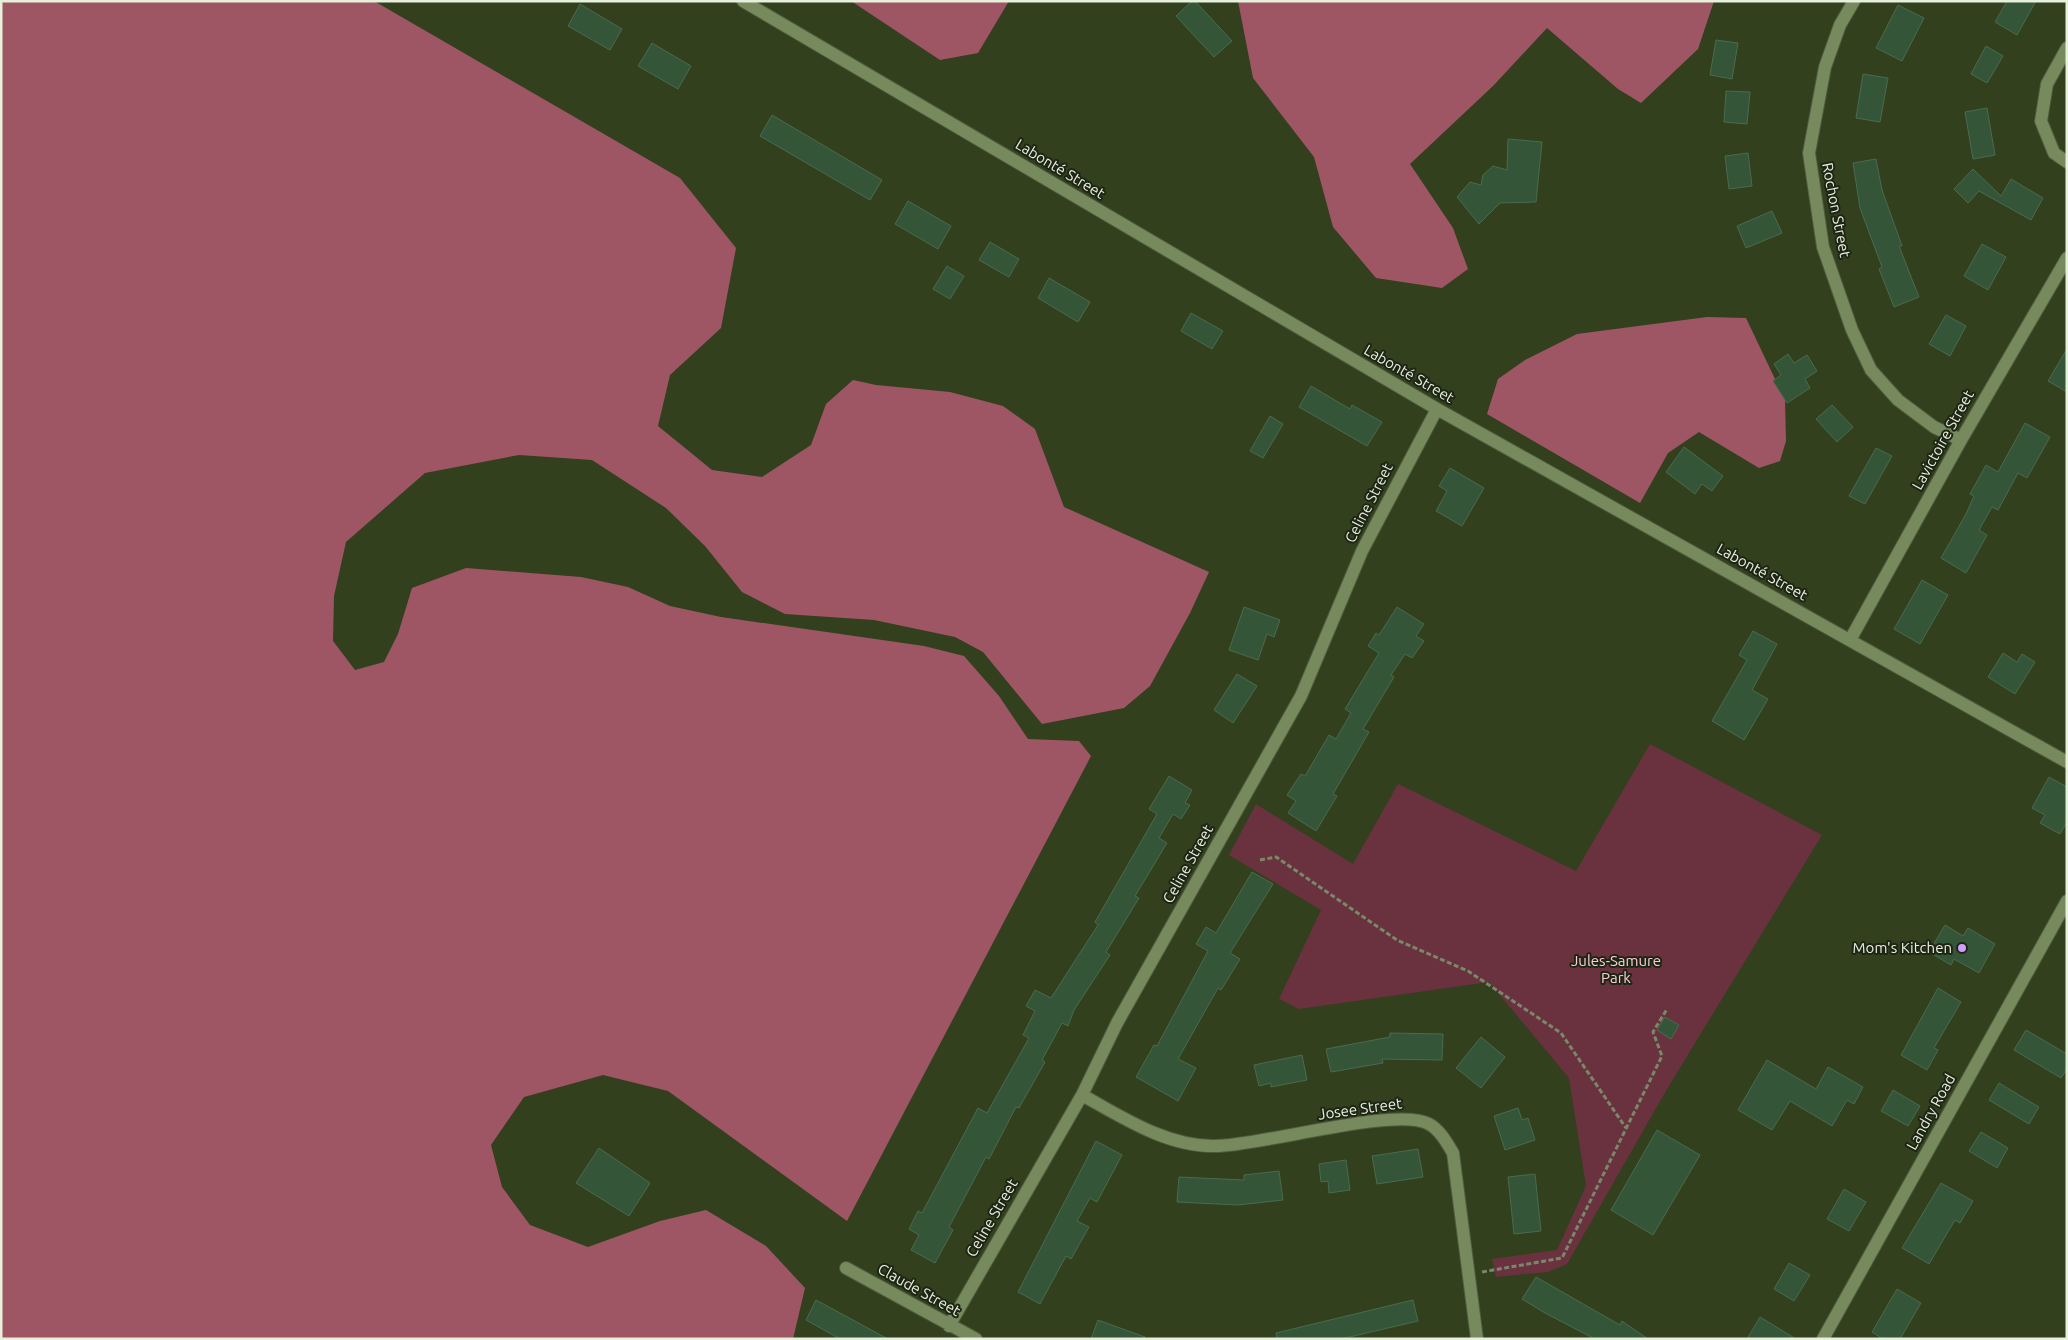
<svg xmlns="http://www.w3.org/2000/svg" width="2068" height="1340" font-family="Ubuntu,sans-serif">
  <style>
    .green { fill: #69323e }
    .forest { fill: #9e5665 }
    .building { fill: #355539; stroke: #4a6b4e }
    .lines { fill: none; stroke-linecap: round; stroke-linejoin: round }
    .minor-casing { stroke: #4f5c3c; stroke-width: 14 }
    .path { stroke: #7b876a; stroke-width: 3; stroke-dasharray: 5 2.5; stroke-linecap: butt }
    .minor { stroke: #768a5d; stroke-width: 12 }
    .poi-dot { fill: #d19dfe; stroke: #1e2515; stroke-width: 2 }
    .labels { text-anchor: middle; stroke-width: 4; stroke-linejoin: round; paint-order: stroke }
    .street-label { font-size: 15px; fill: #e6f0db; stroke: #1e2515 }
    .poi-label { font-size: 15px; fill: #e6f0db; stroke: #1e2515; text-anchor: end }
    .park-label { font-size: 15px; fill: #faced5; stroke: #1e2515 }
  </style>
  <rect width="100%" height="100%" fill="#32401e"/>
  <path class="green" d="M1650 744 1822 835 1667 1089 1567 1264 1548 1272 1496 1277 1492 1259 1557 1250 1586 1186 1569 1078 1489 982 1299 1009 1279 999 1321 910 1229 855 1256 804 1353 864 1398 784 1576 871Z"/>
  <path class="forest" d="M1 1H374L680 178 736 248 721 328 670 375 658 426 712 470 762 477 811 445 826 404 853 380 876 385 950 392 1003 406 1035 429 1064 507 1209 572 1190 613 1150 686 1124 708 1042 724 983 652 955 637 874 620 785 614 742 592 705 546 666 508 592 460 519 455 425 473 346 542 334 596 333 641 355 670 384 662 398 634 412 588 466 568 581 577 628 587 670 606 721 617 924 646 964 656 999 696 1028 739 1079 741 1091 756 847 1221 668 1091 603 1075 524 1097 491 1145 502 1187 530 1225 588 1247 660 1221 706 1210 766 1246 805 1288 793 1339H1Z
    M851 1H1009L978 53 940 60Z
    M1238 1H1714L1698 49 1641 103 1618 89 1547 28 1493 86 1410 164 1453 228 1468 269 1442 288 1376 278 1333 227 1314 157 1253 78Z
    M1707 317 1746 318 1785 400 1786 441 1780 461 1759 468 1699 432 1668 453 1640 503 1487 414 1498 379 1525 360 1577 334Z"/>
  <path class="building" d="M1192 1H1195L1232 41 1214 57 1176 16Z
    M2007 1H2036L2017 35 1995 22Z
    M580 4 622 29 610 50 568 26Z
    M1898 5 1924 18 1902 61 1876 48Z
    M1716 40 1738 43 1732 79 1710 75Z
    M652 43 691 66 678 89 638 66Z
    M1986 46 2003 56 1987 83 1971 74Z
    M1863 74 1888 78 1880 122 1856 118Z
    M1726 91 1750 92 1747 124 1724 122Z
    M1987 108 1995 155 1973 159 1965 112Z
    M772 115 882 180 870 200 760 136Z
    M1508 139 1542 142 1536 202 1500 203 1479 224 1457 197 1470 182 1481 185 1483 175 1493 166 1507 170Z
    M1748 153 1752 186 1729 189 1725 156Z
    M1876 159 1882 190 1902 246H1899L1919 297 1894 307 1879 269 1882 267 1860 208 1853 163Z
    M1973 169 2001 196 2011 179 2043 198 2031 220 1979 191 1968 203 1954 189Z
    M908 201 951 226 938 249 895 224Z
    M1772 211 1782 233 1746 248 1737 226Z
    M990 242 1019 259 1009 277 979 260Z
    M1982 244 2006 257 1988 290 1964 276Z
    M947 266 964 276 950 299 933 289Z
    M1049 278 1090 302 1078 322 1038 298Z
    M1191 313 1223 331 1212 349 1181 331Z
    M1946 315 1966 326 1950 356 1929 344Z
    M2067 349V392L2048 381Z
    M1788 354 1794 363 1807 355 1817 371 1805 379 1810 388 1787 403 1773 381 1781 375 1774 364Z
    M1311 386 1350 409 1352 405 1382 422 1367 446 1299 407Z
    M1832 405 1853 427 1837 442 1816 419Z
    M1270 416 1283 424 1263 458 1250 451Z
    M2025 423 2050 437 2027 478 2018 473 1998 510 1992 507 1979 530 1987 535 1966 573 1941 558 1966 514 1974 496 1970 494 1986 465 1998 472Z
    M1684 447 1723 476 1712 491 1702 484 1695 494 1666 472Z
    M1876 448 1892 456 1865 504 1849 496Z
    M1450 468 1484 488 1462 526 1436 511 1447 491 1439 486Z
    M1922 580 1948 595 1920 644 1894 629Z
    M1244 607 1280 620 1274 637 1267 634 1258 660 1229 650Z
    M1397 607 1424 624 1416 636 1424 641 1412 658 1405 654 1391 675 1394 677 1363 729 1369 732 1333 794 1337 796 1316 831 1288 813 1296 801 1287 795 1301 774 1305 776 1329 735 1336 739 1351 713 1345 709 1379 653 1368 646 1376 633 1379 635Z
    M1753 631 1777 644 1752 690 1768 699 1744 740 1712 721 1747 660 1739 655Z
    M2003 653 2017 662 2022 654 2035 662 2015 694 1988 677Z
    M1237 674 1257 686 1233 723 1214 710Z
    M1169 776 1192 790 1185 803 1190 805 1181 819 1173 814 1159 838 1167 843 1135 896 1139 898 1106 952 1110 955 1074 1010 1068 1026 1062 1023 1042 1060 1045 1062 1019 1108 1016 1107 989 1159 986 1157 949 1227 953 1230 935 1263 911 1250 919 1235 909 1229 918 1211 922 1213 978 1108 987 1113 1029 1038 1023 1035 1035 1011 1026 1006 1035 990 1051 998 1098 925 1095 922 1157 814 1149 809Z
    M2049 777 2067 787V822L2060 834 2040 823 2045 815 2032 808Z
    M1252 872 1273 884 1230 953 1240 959 1221 990 1218 988 1178 1059 1196 1068 1178 1101 1136 1077 1154 1045 1157 1046 1208 951 1196 944 1206 927 1216 933Z
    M1945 925 1963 936 1968 928 1995 944 1979 973 1954 959 1951 965 1929 952Z
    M1938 988 1961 1002 1934 1048 1938 1050 1927 1070 1901 1055Z
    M1665 1017 1679 1025 1671 1039 1657 1030Z
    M2026 1030 2067 1054V1069L2061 1078 2014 1050Z
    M1390 1033 1443 1034 1442 1060 1382 1059 1383 1063 1331 1072 1326 1049 1390 1037Z
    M1481 1037 1505 1057 1481 1088 1456 1068Z
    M1302 1055 1307 1080 1271 1087V1083L1259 1086 1254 1065Z
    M1767 1060 1816 1089 1828 1067 1863 1087 1854 1104 1847 1100 1832 1126 1790 1101 1772 1130 1738 1110Z
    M1999 1083 2039 1107 2029 1124 1989 1100Z
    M1893 1090 1920 1106 1908 1126 1881 1111Z
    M1518 1108 1522 1120 1528 1118 1535 1140 1505 1150 1494 1116Z
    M1657 1130 1700 1155 1653 1235 1611 1210Z
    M1981 1132 2008 1148 1997 1168 1969 1151Z
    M1096 1141 1122 1155 1097 1202 1090 1198 1077 1221 1089 1227 1071 1259 1066 1256 1040 1304 1018 1292Z
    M599 1148 650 1183 629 1216 576 1183Z
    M1418 1149 1423 1177 1377 1184 1372 1156Z
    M1346 1160 1350 1190 1329 1193 1328 1181 1321 1182 1319 1164Z
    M1279 1171 1283 1200 1238 1205 1177 1202 1179 1177 1244 1180V1175Z
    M1535 1174 1541 1231 1514 1234 1508 1177Z
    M1941 1183 1973 1201 1960 1223 1955 1220 1929 1264 1902 1248Z
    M1844 1189 1866 1202 1849 1231 1827 1219Z
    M1789 1263 1810 1275 1794 1301 1774 1289Z
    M1536 1277 1620 1325 1622 1321 1648 1339H1595L1545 1313 1522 1299Z
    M1897 1289 1921 1303 1900 1339H1883L1872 1332Z
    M816 1300 888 1339H840L806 1320Z
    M1413 1300 1418 1321 1341 1339H1277L1276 1333Z
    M1760 1317 1796 1339H1747Z
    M1098 1320 1145 1337 1144 1339H1091Z"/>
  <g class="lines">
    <defs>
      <path id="minor" d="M743 1 1437 409 2067 762
        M1854 1 1840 25 1825 67 1809 153 1823 247 1852 330 1871 370 1898 400 1934 427 1961 440
        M2067 48 2047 84 2041 121 2054 153 2067 162
        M1850 640 1961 440 2067 258
        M1082 1095C1122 1117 1167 1147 1215 1146 1261 1146 1396 1106 1429 1124 1440 1130 1447 1143 1453 1153L1477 1339
        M846 1268 976 1339
        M949 1326 1082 1095 1117 1023 1301 696 1362 551 1437 409
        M1823 1339 2067 901"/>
    </defs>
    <use href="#minor" class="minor-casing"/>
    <path class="path" d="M1260 860 1276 857 1397 940 1468 971 1561 1033 1626 1128
      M1482 1272 1562 1258 1662 1056 1653 1032 1667 1009"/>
    <use href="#minor" class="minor"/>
  </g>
  <circle class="poi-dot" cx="1962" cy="948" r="5"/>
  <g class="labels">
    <g class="street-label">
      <text transform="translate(1060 169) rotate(31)" y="5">Labonté Street</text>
      <text transform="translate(1836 210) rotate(79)" y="5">Rochon Street</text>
      <text transform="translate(1409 374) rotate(30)" y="5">Labonté Street</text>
      <text transform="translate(1943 440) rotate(-61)" y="5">Lavictoire Street</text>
      <text transform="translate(1369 503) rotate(-63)" y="5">Celine Street</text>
      <text transform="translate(1762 572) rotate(29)" y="5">Labonté Street</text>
      <text transform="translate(1188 864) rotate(-61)" y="5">Celine Street</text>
      <text transform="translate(1360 1109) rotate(-8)" y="5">Josee Street</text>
      <text transform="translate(1931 1112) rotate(-61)" y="5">Landry Road</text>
      <text transform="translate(992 1218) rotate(-60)" y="5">Celine Street</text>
      <text transform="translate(919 1290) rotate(29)" y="5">Claude Street</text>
    </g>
    <g class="poi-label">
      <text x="1952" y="953">Mom's Kitchen</text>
    </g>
    <g class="park-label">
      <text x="1616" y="966">Jules-Samure<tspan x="1616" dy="17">Park</tspan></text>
    </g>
  </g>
  <rect width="2068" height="1340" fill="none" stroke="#e6f0db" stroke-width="5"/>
</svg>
